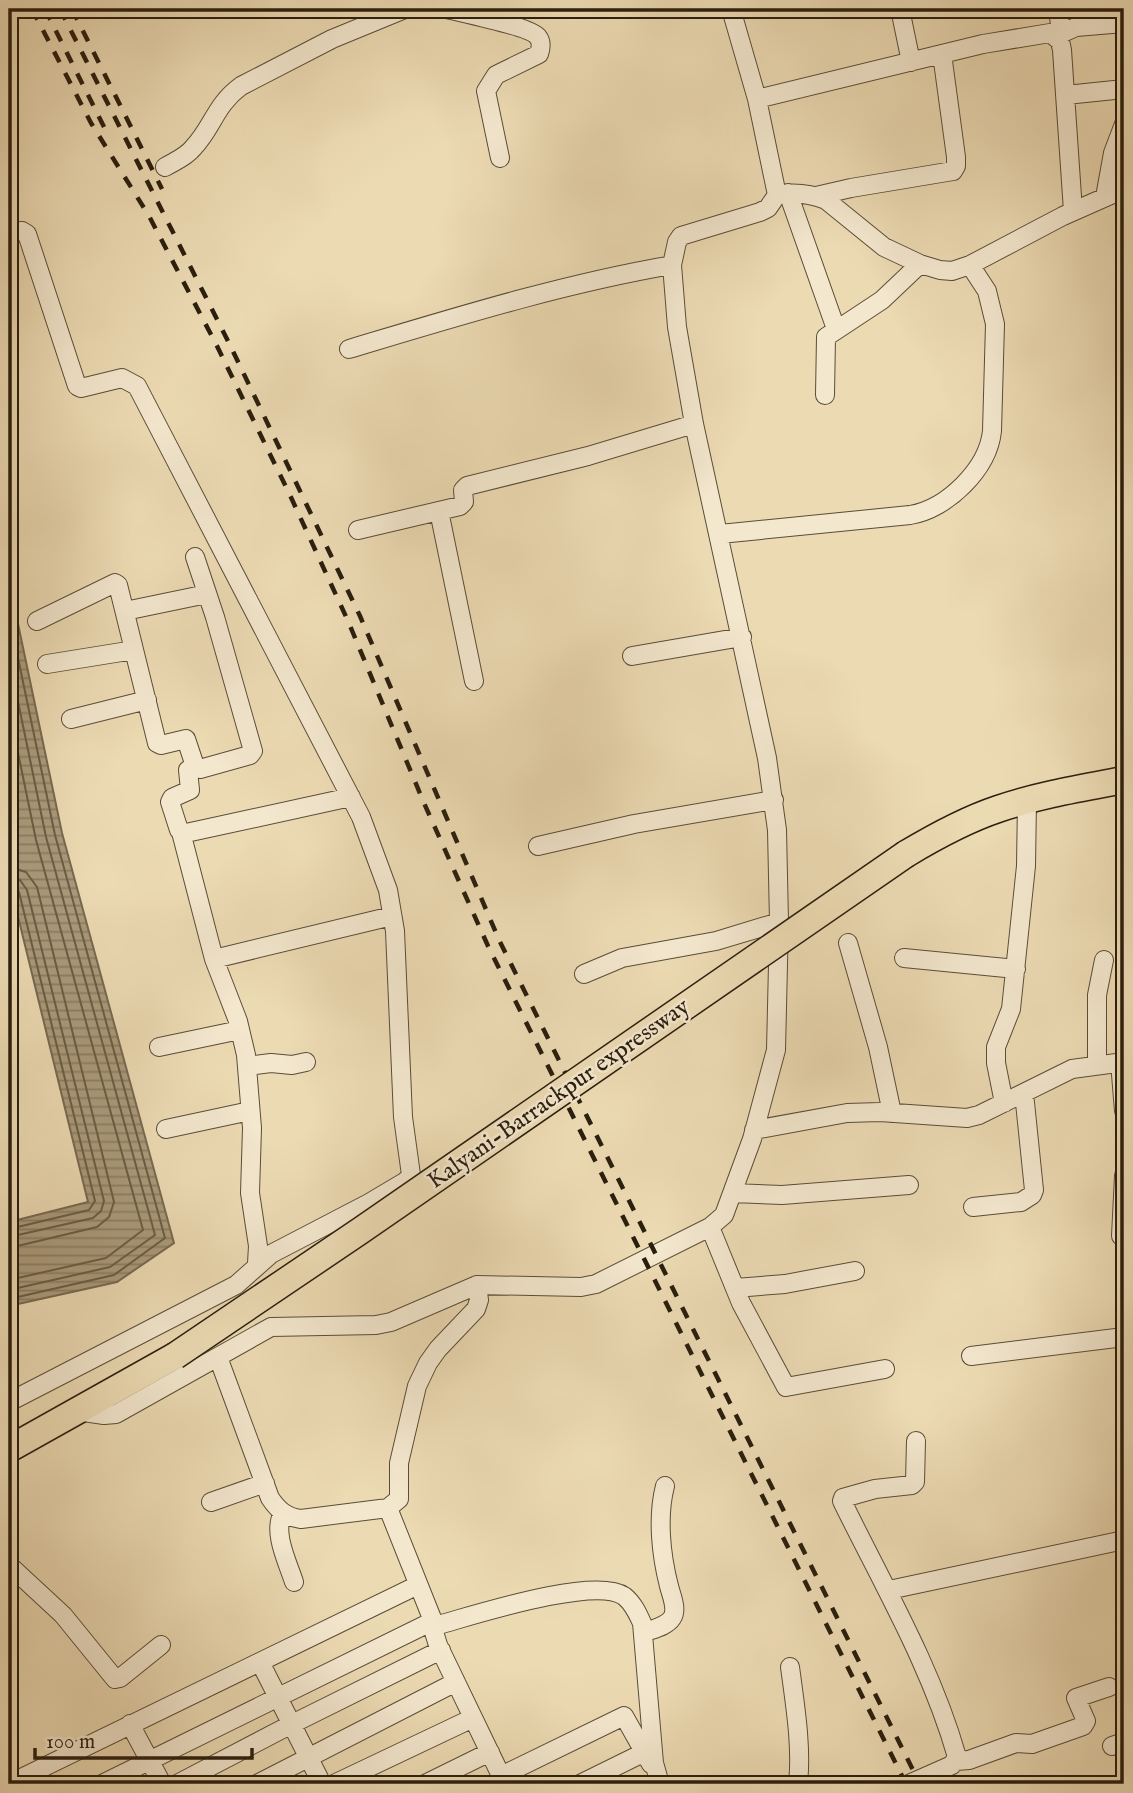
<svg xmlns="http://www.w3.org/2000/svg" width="1133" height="1793" font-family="'IM FELL English',serif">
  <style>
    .water { fill: url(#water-rules); stroke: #77684f; stroke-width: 2 }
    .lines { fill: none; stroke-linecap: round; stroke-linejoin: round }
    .shore { stroke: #6a5c44; stroke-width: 2 }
    .minor-casing { stroke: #5a4d37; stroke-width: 20 }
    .highway-casing { stroke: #2a1e0e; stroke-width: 29 }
    .minor { stroke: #f3e7ce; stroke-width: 18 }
    .highway { stroke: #ecdab3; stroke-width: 26 }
    .rail { stroke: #2a1e0e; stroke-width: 4.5; stroke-dasharray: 12 12; stroke-linecap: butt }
    .highway-bridge-casing { stroke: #2a1e0e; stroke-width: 29; stroke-linecap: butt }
    .highway-bridge { stroke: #ecdab3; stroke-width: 26 }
    .labels { text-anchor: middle; stroke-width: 5; stroke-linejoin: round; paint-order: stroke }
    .street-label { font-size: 24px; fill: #2a1e0e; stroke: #f3e7ce }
  </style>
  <defs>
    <pattern id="water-rules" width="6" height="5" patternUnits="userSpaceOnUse" patternTransform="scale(1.75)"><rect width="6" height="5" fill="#aa9a7b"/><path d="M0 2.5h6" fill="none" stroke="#8b7d63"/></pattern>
  </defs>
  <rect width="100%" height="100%" fill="#ecdab3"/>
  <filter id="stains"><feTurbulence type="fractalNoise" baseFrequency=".00286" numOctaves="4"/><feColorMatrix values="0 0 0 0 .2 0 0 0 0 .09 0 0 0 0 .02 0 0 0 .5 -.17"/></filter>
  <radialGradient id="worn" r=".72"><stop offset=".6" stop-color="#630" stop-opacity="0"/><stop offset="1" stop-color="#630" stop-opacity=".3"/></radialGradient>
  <path class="water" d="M9 581 62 833 174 1243 117 1282 9 1306V1222L88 1202 9 880Z"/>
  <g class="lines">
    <path class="shore" d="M9 615 55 835 165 1238 114 1275 9 1299
      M9 658 46 837 155 1235 110 1267 9 1290
      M9 709 36 840 143 1230 106 1258 9 1280
      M9 867 26 872 37 887 114 1202 109 1217 97 1227 9 1248
      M9 877 20 880 27 890 104 1201 101 1211 93 1218 9 1237
      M9 886 15 887 19 892 95 1201 89 1210 9 1229"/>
    <defs>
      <path id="minor" d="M447 9C463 13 531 27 538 37 542 42 541 48 539 54L496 75 486 91 500 158
        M900 9 911 62
        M1058 9 1061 33
        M1056 36 1076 27 1124 23
        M1066 95 1124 89
        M757 99 983 44 1050 33 1060 41 1062 50 1073 211
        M165 167C175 161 186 157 193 148 213 127 215 105 241 86L332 39 405 9
        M788 193 836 329
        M777 195C793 192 811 194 826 200L884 247 920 264 940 270 952 271 970 265 1063 216 1124 189
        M816 196 851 188 953 171 956 166V157L942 54
        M1105 197 1113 153 1124 124
        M9 232 22 231 27 234 77 386 81 388 122 378 137 386 361 817 388 890 395 931 403 1117 411 1175 406 1181 369 1203 271 1254 236 1285 9 1402
        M349 349C456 317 562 284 672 265
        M825 395 826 337 882 300 920 264
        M439 511 474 681
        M358 530 460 506 464 502 463 490 467 486 588 456 694 424
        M720 534 910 515C947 509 988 469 992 431L995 324 987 291 970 265
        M125 611 207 594
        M37 621 115 583 118 585 157 743 161 745 186 739 195 766 188 770 190 790 172 798 170 802 179 830 184 834
        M632 656 742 637
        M47 664 134 650
        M71 719 147 700
        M194 767 200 769 250 755 253 751 215 617 195 557
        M538 846 634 824 774 800
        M848 943 878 1047 892 1113
        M904 958 1016 969
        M214 959 392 916
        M584 974 622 958 716 941 779 922
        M159 1047 240 1030
        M1120 1062 1124 1111
        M1097 1065V995L1104 960
        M247 1066 271 1063 292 1065 306 1062
        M1004 1103 996 1063V1047L1011 1009 1026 866 1027 801
        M166 1129 250 1111
        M754 1130 847 1113 880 1112 967 1118 979 1115 1072 1069 1124 1062
        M732 1193 782 1195 909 1185
        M973 1207 1021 1202 1032 1195 1034 1190 1024 1093
        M710 1227 741 1303 786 1387 885 1369
        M1121 1236 1124 1176
        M257 1263 258 1246 250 1193 252 1128 246 1055 238 1021 214 959 182 836 186 833 351 797
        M735 1288 785 1284 855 1271
        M971 1356 1124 1337
        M218 1357 270 1498C278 1510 286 1517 301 1519L388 1508 399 1499V1463L417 1386 428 1363 438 1349 476 1309 479 1300 477 1285
        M77 1411 104 1415 116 1414 271 1327 376 1325 391 1322 477 1285 581 1287 596 1284 710 1227 724 1215 752 1139 776 1050 779 922 777 830 767 758 694 424 677 327 672 265 677 242 681 236 760 212 768 208 777 195 757 99 731 9
        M211 1502 265 1483
        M388 1508 433 1621 438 1625C475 1615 594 1576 624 1596 633 1603 638 1614 642 1623L654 1763 660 1784
        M283 1513C272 1532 288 1563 294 1582
        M9 1565 63 1615 115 1679 120 1678 161 1645
        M889 1590 1124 1540
        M435 1624 434 1632 438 1645 505 1784
        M643 1633C652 1629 666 1627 672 1618 678 1609 671 1595 669 1586 661 1555 657 1517 665 1486
        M260 1662 322 1784
        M790 1667C795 1705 802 1746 798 1784
        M130 1724 162 1784
        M1112 1746 1124 1742
        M956 1761 969 1760 1016 1743 1032 1744 1083 1726 1086 1721 1076 1698 1109 1687
        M501 1776 624 1716 651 1764
        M9 1784 418 1585
        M102 1784 433 1621
        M177 1784 292 1724 441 1650
        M257 1784 456 1682
        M334 1784 473 1718
        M425 1784 490 1752
        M580 1784 645 1752
        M909 1784 952 1765 957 1757C931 1666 883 1585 842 1501L843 1498 875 1489 912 1485 915 1482 916 1441"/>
      <path id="highway" d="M906 854C936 836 965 820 998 809 1039 795 1082 788 1124 780
        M9 1449 175 1356"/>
    </defs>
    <use href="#minor" class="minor-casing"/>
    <use href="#highway" class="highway-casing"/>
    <use href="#minor" class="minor"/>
    <use href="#highway" class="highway"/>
    <path class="rail" d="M32 9 91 123 149 216 217 346 289 493 348 621 424 803 488 946 906 1784
      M45 9 106 131
      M60 9 229 343 360 616 500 942 920 1784
      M72 9 162 189"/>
    <defs>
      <path id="highway-bridge" d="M175 1356 360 1231 906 854"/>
    </defs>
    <use href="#highway-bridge" class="highway-bridge-casing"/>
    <use href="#highway-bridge" class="highway-bridge"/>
  </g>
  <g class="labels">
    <g class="street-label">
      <text transform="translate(558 1093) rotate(-35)" y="8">Kalyani-Barrackpur expressway</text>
    </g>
  </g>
  <rect width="1133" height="1793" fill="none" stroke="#ecdab3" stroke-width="35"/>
  <rect x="10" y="10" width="1112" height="1772" fill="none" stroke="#2a1e0e" stroke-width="3.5"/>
  <rect x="18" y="18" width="1098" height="1758" fill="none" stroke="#2a1e0e" stroke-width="2"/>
  <path d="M35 1748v10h217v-10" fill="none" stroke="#2a1e0e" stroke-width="3.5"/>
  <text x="46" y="1748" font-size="21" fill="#2a1e0e" stroke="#f3e7ce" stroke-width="5" paint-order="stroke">100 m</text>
  <rect width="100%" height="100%" filter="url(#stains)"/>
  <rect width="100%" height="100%" fill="url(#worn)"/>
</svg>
